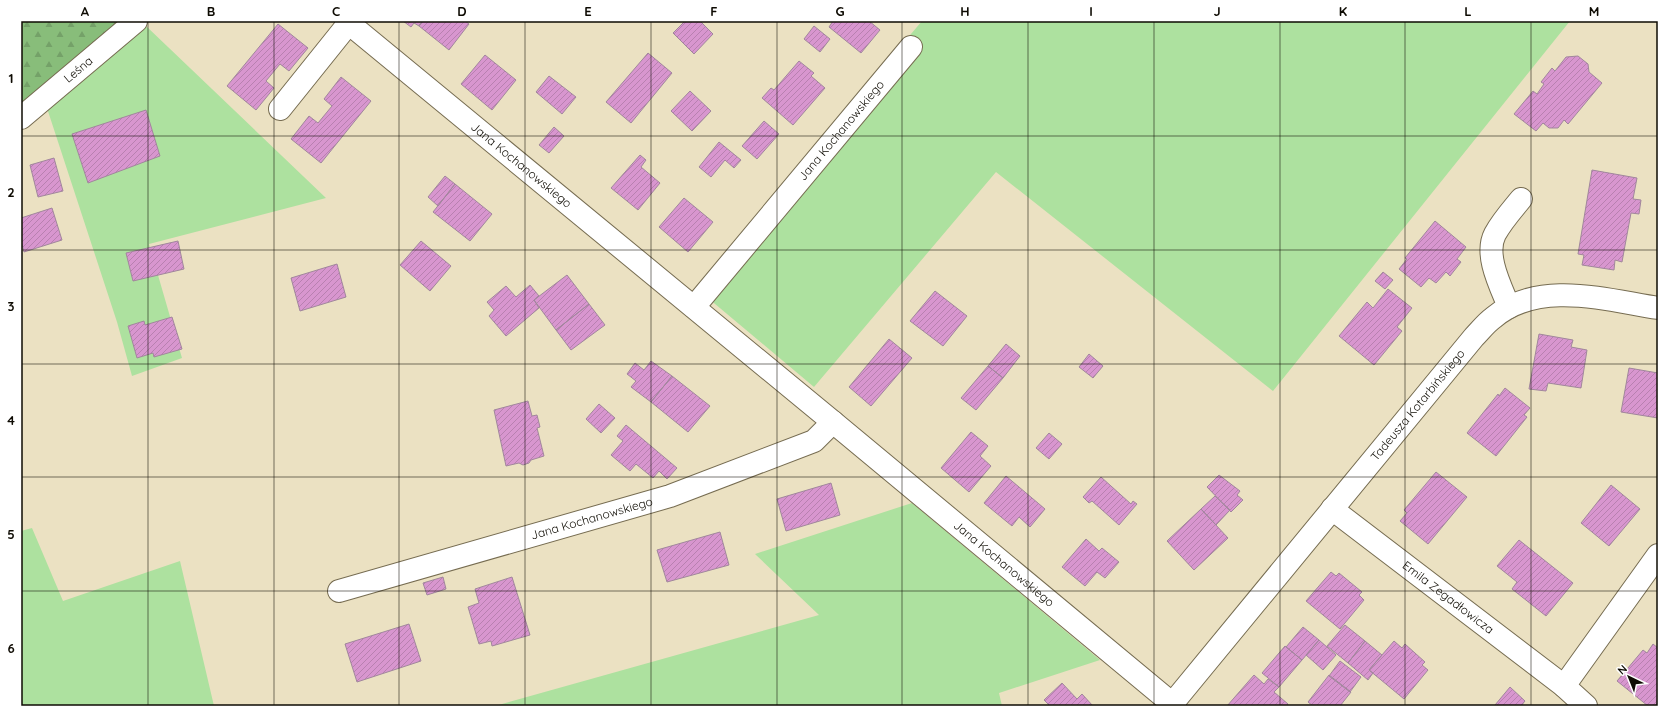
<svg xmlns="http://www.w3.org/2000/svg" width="1679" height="727" font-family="Quicksand,sans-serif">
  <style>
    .green { fill: #ade19f }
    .forest { fill: url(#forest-firs) }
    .building { fill: url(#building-hatch); stroke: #a1879c }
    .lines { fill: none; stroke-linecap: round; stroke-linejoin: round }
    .minor-casing { stroke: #766c51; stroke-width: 24 }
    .minor { stroke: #fff; stroke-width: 22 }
    .grid { fill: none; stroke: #0e0b03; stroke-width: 1; stroke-opacity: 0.55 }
    .labels { text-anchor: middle; stroke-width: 4; stroke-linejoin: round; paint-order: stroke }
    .street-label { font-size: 12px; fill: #0e0b03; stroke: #fff }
    .neatline { fill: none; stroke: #0e0b03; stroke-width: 1.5 }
    .grid-label { font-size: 13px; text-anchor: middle; font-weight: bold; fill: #0e0b03 }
  </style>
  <defs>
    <pattern id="forest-firs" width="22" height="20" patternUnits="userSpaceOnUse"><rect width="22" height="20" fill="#88bd7a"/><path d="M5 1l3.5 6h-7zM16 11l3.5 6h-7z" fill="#74a168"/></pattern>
    <pattern id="building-hatch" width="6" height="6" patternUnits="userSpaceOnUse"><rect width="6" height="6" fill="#d896cf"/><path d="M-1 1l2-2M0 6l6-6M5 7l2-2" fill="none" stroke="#b880b0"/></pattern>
  </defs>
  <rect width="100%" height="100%" fill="#ebe1c2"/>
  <path class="green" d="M922 21H1570L1273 391 996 172 814 387 696 288Z
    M146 26 326 198 149 244 182 358 132 376 117 322 44 99Z
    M912 503 1100 660 999 693 1002 706H495L819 615 755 554Z
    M32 528 63 601 180 561 214 706H21V531Z"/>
  <path class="forest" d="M21 21H124L21 109Z"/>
  <path class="building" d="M403 21H423L419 26 414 23 411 27Z
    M423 21H465L469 24 449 50 419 26Z
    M685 21H700L713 34 694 54 673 33Z
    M833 21H869L880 30 861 53 829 27Z
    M278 24 308 48 289 71 280 64 266 81 274 88 256 110 227 86Z
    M814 26 830 39 820 52 804 39Z
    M648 53 672 73 631 123 606 102Z
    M485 55 516 80 492 110 461 84Z
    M1578 56 1588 64 1589 72 1602 83 1568 124 1564 120 1558 128H1549L1543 123 1536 131 1514 114 1533 91 1537 94 1544 84 1541 82 1552 68 1555 71 1566 57Z
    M799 61 814 73 811 76 825 88 793 125 762 98 771 88 774 90Z
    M549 76 576 97 562 114 536 92Z
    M341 77 371 101 321 163 291 139 309 116 318 123 332 106 324 99Z
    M690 91 711 111 692 131 671 111Z
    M146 110 160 156 88 183 72 134Z
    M764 121 779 134 757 159 742 146Z
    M554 127 564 136 549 153 539 145Z
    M719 142 741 160 734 168 725 160 711 177 699 167Z
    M640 155 646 160 641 167 660 183 638 210 611 188Z
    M54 158 63 191 38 197 30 165Z
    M1592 170 1637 178 1633 199 1641 200 1639 214 1631 213 1622 262 1615 260 1614 270 1582 265 1584 255 1578 254Z
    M445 176 455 184 438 206 428 197Z
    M455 184 492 214 470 241 433 212Z
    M684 198 713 222 688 252 659 227Z
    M52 208 62 240 24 252 21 241V218Z
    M1435 221 1466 247 1457 259 1461 262 1450 276 1446 272 1436 283 1429 278 1421 287 1399 269 1407 259 1405 258Z
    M178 241 184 269 133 281 126 253Z
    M421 241 451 266 430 291 400 265Z
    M337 264 346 297 300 311 291 278Z
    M1383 272 1393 280 1385 289 1375 281Z
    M567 275 589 304 556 330 534 300Z
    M530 285 539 296 534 300 539 308 506 336 489 316 494 310 487 302 506 286 516 297Z
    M1388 289 1412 308 1397 327 1402 331 1374 365 1339 336 1367 302 1373 308Z
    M935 291 967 316 943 346 910 321Z
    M589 304 605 325 571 350 556 330Z
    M172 317 182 349 154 357 153 353 137 358 128 326 144 321 145 325Z
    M1539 334 1573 340 1571 347 1587 350 1581 388 1548 383 1546 391 1529 389Z
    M889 339 912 358 871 406 849 387Z
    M1006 344 1020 356 1003 378 988 366Z
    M1089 354 1103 366 1093 378 1079 367Z
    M651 361 672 376 651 402 631 387 636 381 627 374 635 363 644 370Z
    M988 366 1003 378 976 410 961 398Z
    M1629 368 1658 373V418L1621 412Z
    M672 376 710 406 688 432 651 402Z
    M1505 388 1530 408 1524 415 1527 417 1496 456 1467 433 1498 394 1499 396Z
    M528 401 532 416 537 415 540 427 537 428 544 456 531 460 529 463 523 465 519 463 506 466 494 410Z
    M599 404 615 418 601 433 586 419Z
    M626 425 677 468 667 479 659 471 653 478 636 464 630 471 611 455 623 441 617 436Z
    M971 432 988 446 980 456 991 466 969 492 941 468Z
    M1049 433 1062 444 1049 459 1036 448Z
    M1436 472 1467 497 1428 544 1400 521 1407 513 1404 510Z
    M1219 475 1240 491 1237 495 1243 500 1231 512 1207 487Z
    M1006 476 1045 509 1030 527 1019 517 1012 526 984 503Z
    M1101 477 1131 504 1133 501 1137 504 1119 525 1092 501 1089 503 1083 497Z
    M831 483 840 515 786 531 777 499Z
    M1611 485 1640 509 1609 546 1581 523Z
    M1215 496 1230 510 1216 525 1201 509Z
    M1201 509 1228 538 1194 570 1167 541Z
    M720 532 729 565 667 582 657 550Z
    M1086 539 1099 551 1102 548 1119 562 1105 578 1097 572 1085 586 1062 567Z
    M1519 540 1573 583 1546 616 1512 589 1517 582 1497 566Z
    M1331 572 1336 576 1339 573 1362 592 1359 595 1364 600 1340 629 1306 601Z
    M443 577 446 589 427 595 423 583Z
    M512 577 530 635 492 646 491 641 479 644 468 607 479 603 475 589Z
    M409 624 421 661 357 682 345 644Z
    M1345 625 1365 641 1348 663 1327 646Z
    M1303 627 1319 640 1302 660 1286 647Z
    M1319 640 1336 655 1323 670 1306 655Z
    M1365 641 1382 655 1369 670 1373 673 1368 680 1348 663Z
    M1394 641 1402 648 1405 644 1425 662 1422 665 1428 670 1404 699 1369 670Z
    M1653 644 1658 648V702L1655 706H1648L1617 681 1643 650 1647 653Z
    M1285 646 1302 660 1279 687 1262 673Z
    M1340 661 1361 677 1350 692 1329 676Z
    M1254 675 1264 684 1268 679 1279 687 1274 692 1288 704 1287 706H1227Z
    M1329 675 1351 692 1340 706H1313L1308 702Z
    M1062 683 1077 699 1082 694 1093 706H1050L1044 700Z
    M1510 687 1525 701 1521 706H1496L1495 705Z"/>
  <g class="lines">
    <defs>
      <g id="minor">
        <path id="s1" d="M346 21 833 422 1175 706"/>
        <path d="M280 109 349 23"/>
        <path id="s2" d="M21 118 136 21"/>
        <path id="s3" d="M694 307 911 47"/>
        <path d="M1509 307C1501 287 1484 255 1495 234 1502 221 1512 210 1521 199"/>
        <path id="s4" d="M1332 509 1564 686 1586 706"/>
        <path id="s5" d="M339 591 670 496 814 441 833 422"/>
        <path d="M1564 686 1658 555"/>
        <path id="s6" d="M1172 704 1474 337C1480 331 1486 323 1493 318 1539 279 1606 300 1658 308"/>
      </g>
    </defs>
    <use href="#minor" class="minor-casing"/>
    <use href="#minor" class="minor"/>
  </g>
  <path class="grid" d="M148 21V706M274 21V706M399 21V706M525 21V706M651 21V706M777 21V706M902 21V706M1028 21V706M1154 21V706M1280 21V706M1405 21V706M1531 21V706M21 136H1658M21 250H1658M21 364H1658M21 477H1658M21 591H1658"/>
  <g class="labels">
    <g class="street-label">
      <text dy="4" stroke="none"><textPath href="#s2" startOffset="75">Leśna</textPath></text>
      <text dy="4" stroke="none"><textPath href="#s3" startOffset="230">Jana Kochanowskiego</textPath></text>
      <text dy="4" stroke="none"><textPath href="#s1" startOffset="227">Jana Kochanowskiego</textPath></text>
      <text dy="4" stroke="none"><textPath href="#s6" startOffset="387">Tadeusza Kotarbińskiego</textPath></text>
      <text dy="4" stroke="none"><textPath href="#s5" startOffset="263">Jana Kochanowskiego</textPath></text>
      <text dy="4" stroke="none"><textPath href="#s1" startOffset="853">Jana Kochanowskiego</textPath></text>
      <text dy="4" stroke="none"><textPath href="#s4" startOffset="146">Emila Zegadłowicza</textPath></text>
    </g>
  </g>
  <rect width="1679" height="727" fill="none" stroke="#ffffff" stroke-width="44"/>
  <g transform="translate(1629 677) rotate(317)" stroke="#ffffff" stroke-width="3" paint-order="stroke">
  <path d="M0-3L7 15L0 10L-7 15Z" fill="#0e0b03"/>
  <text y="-6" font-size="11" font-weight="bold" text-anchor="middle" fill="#0e0b03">N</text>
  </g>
  <rect x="22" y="22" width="1635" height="683" class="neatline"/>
  <g class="grid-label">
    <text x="85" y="16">A</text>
    <text x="211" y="16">B</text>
    <text x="336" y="16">C</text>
    <text x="462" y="16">D</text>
    <text x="588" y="16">E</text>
    <text x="714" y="16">F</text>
    <text x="840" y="16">G</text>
    <text x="965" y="16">H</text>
    <text x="1091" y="16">I</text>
    <text x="1217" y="16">J</text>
    <text x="1343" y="16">K</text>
    <text x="1468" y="16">L</text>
    <text x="1594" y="16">M</text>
    <text x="11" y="83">1</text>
    <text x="11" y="197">2</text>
    <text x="11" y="311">3</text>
    <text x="11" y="425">4</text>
    <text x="11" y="539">5</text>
    <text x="11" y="653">6</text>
  </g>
</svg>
